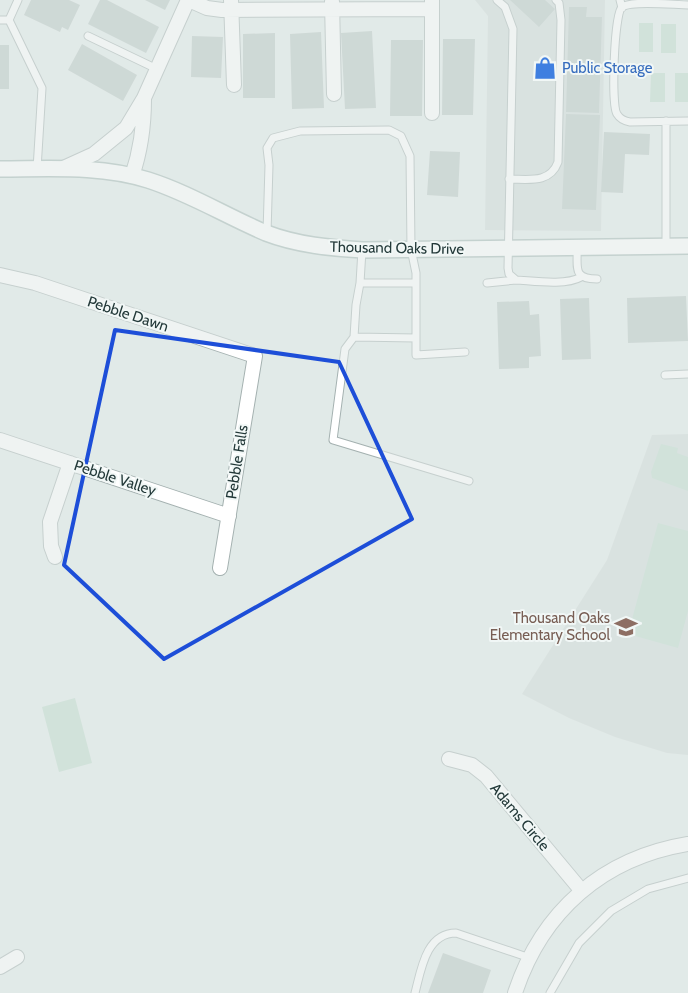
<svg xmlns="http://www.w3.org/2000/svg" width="688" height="993" font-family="Cabin,sans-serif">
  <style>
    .built { fill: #cfdad8 }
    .green { fill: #bcdacb }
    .building { fill: #b7c5c2 }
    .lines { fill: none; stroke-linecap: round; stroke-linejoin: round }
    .service-casing { stroke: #a4b1b0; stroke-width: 9 }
    .minor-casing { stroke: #a4b1b0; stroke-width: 16 }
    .secondary-casing { stroke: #a1b5b2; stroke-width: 18 }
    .service { stroke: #fff; stroke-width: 7 }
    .minor { stroke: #fff; stroke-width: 14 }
    .secondary { stroke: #fff; stroke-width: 15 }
    .marked { fill: none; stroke: #1d4ed8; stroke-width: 4; stroke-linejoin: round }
    .labels { text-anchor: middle; stroke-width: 4; stroke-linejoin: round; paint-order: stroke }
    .shop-label { font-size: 15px; fill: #366cbe; stroke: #f1f7f6; text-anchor: start }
    .street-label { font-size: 15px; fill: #233939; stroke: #f1f7f6 }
    .education-label { font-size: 15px; fill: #785e54; stroke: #f1f7f6; text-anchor: end }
  </style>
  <rect width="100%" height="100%" fill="#e1eae8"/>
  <path class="built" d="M475 0H605L601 231 485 230 488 16Z
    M688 434V755L667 753 615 737 569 718 522 694 607 560 652 435Z"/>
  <path class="green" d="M639 23H653V52H639Z
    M661 24H676V53H661Z
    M651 73H665V102H650Z
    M675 73H688V102H675Z
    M661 444 678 448 677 453 688 457V491L652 478 651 472Z
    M658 523 688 531V611L678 648 628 634Z
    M75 698 92 763 59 772 42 707Z"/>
  <path class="building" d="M31 0H69L80 5 68 30 62 27 60 32 24 15Z
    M100 0H107L159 27 146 53 88 24Z
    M145 0H170L165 10Z
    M510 0H545L555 9 539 27Z
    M569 7H587L586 17H602L599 113 566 112Z
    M372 31 376 108 345 109 341 33Z
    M321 32 324 108 292 109 290 34Z
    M275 33V98H243V34Z
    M192 36 223 37 221 78 191 77Z
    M443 39H475L473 115H442Z
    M391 40H423L422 116H390Z
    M82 44 137 75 123 101 68 70Z
    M0 45H9V89H0Z
    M566 114 600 115 596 210 562 209Z
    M604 132 650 134 649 155 625 154 623 193 601 192Z
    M430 151 460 152 458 197 427 195Z
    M686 296 688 341 628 343 627 298Z
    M589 298 591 359 562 360 560 299Z
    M529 301 530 315 539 314 541 356 529 357V368L499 369 497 302Z
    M443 953 491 970 483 993H428Z"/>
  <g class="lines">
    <defs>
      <path id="service" d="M18 0 9 20 42 88 37 169
        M497 0 505 7 513 29 508 268 509 274 516 280C534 281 565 286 581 277
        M620 0 622 8
        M688 5C675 5 632 0 622 7 614 14 611 105 617 114 620 119 624 121 630 122L688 121
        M0 20H9
        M88 36 157 69
        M509 179C528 179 550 184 558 162L561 20 559 3 556 0
        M267 233 269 165 267 148 273 138 300 131 389 130 401 136 410 156 411 249 416 273V355L465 352
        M666 246V121
        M577 248C578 267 572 279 597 279
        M360 283 362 250
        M487 283 516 280
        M354 337 345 349 333 440 469 481
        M416 338 354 337 356 305 360 283H416
        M665 375 688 374
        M415 993C421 970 426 933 456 933L530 958
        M550 993 579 943 611 911 648 889 688 878"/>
      <path id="minor" d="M189 0 207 8 222 10 432 9V0
        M231 0 234 85
        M332 2 334 94
        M432 9V113
        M61 169 94 154 126 128 144 98 188 0
        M132 176C141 150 144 126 144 99
        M0 275 35 283 255 356 220 568
        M0 440 229 516
        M55 557 51 546 50 522 70 463
        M449 759 472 765 486 776 581 890
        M0 967 17 957
        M515 993C542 911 603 858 688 844"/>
      <path id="secondary" d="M0 169C49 169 100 165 148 180 189 193 226 216 266 233 297 245 331 248 363 250L688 246"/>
    </defs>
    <use href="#service" class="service-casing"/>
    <use href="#minor" class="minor-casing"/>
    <use href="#secondary" class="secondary-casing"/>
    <use href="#service" class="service"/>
    <use href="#minor" class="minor"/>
    <use href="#secondary" class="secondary"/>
  </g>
  <path d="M0 0H688V993H0ZM115 330 339 362 412 519 164 659 64 565Z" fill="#e1eae8" fill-opacity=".55" fill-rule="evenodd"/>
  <path class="marked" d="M115 330 339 362 412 519 164 659 64 565Z"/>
  <defs>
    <symbol id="shop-bare" viewBox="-9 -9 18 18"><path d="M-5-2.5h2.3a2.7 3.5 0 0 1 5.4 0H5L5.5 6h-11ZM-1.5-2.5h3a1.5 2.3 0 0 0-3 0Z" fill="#3f7fe0" stroke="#f1f7f6" stroke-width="2.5" paint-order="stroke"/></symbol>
    <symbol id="school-bare" viewBox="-9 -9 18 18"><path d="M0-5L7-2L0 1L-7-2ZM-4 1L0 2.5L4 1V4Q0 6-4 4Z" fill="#8d6e63" stroke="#f1f7f6" stroke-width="2.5" paint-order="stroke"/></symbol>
  </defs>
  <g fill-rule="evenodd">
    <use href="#shop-bare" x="529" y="52" width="32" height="32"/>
    <use href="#school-bare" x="610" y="611" width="32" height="32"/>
  </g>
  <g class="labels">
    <g class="shop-label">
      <text x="562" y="73">Public Storage</text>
    </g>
    <g class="street-label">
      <text transform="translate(397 248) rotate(1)" y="5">Thousand Oaks Drive</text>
      <text transform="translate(128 314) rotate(18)" y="5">Pebble Dawn</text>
      <text transform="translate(237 462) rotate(-81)" y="5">Pebble Falls</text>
      <text transform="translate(115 478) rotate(18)" y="5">Pebble Valley</text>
      <text transform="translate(520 817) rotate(50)" y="5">Adams Circle</text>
    </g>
    <g class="education-label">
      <text x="610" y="623">Thousand Oaks<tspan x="610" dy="17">Elementary School</tspan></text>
    </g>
  </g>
</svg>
